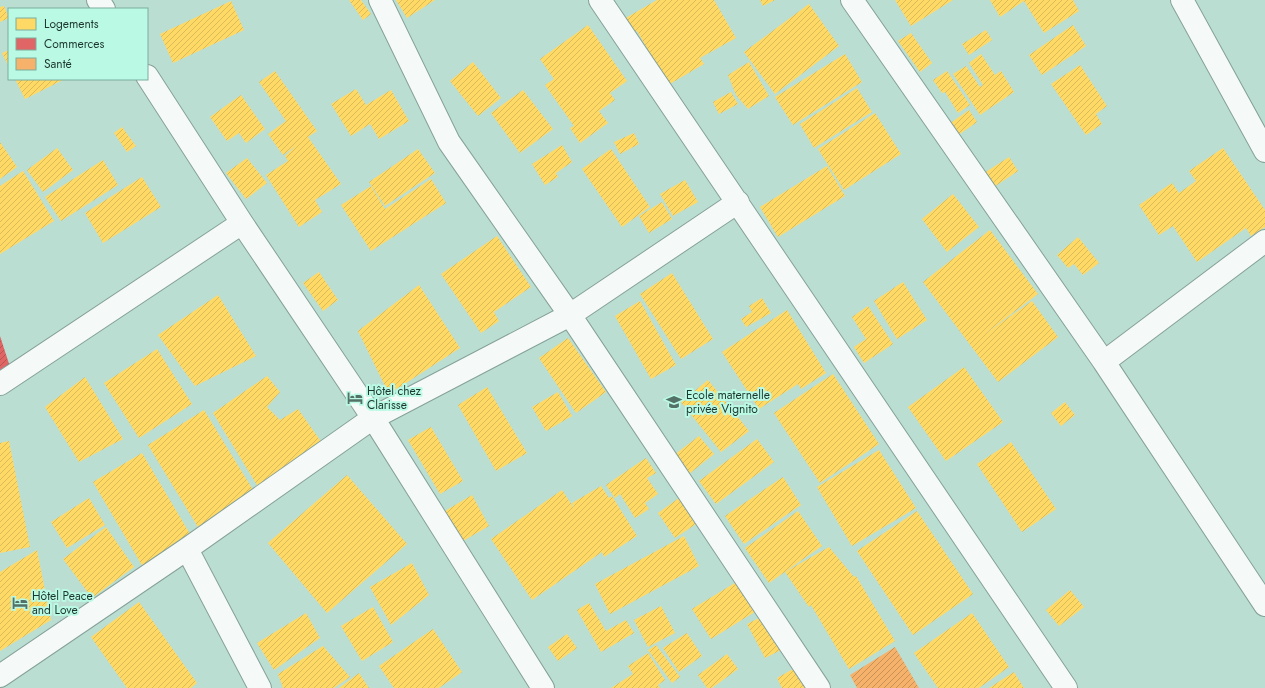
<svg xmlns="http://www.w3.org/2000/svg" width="1265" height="688" font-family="Jost,sans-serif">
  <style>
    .homes { fill: url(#homes-hatch) }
    .shops { fill: url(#shops-hatch) }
    .health { fill: url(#health-hatch) }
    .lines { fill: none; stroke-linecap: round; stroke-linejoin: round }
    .minor-casing { stroke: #86a199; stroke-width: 24 }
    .minor { stroke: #f5faf8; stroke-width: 22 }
    .labels { text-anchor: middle; stroke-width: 4; stroke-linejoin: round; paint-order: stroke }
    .poi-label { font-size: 12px; fill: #1d372f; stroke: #bafae5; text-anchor: start }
  </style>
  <defs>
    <pattern id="homes-hatch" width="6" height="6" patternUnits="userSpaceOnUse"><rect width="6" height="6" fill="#ffd966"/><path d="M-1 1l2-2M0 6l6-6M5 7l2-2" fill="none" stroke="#dabb59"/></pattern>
    <pattern id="shops-hatch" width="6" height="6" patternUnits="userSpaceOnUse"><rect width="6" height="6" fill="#e06666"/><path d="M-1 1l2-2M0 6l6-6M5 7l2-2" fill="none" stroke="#b55554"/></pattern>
    <pattern id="health-hatch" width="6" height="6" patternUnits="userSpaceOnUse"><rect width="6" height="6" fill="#f6b26b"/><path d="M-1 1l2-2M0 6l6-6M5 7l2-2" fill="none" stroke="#c79258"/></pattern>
  </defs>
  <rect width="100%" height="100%" fill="#bbded3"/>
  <path class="homes" d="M349 0H361L371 14 363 20Z
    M396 0H435L407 18Z
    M657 0H714L736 38 700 58 704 64 668 85 637 31 632 34 624 19Z
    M760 0H775L763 6Z
    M895 0H953L911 26Z
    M990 0H1073L1079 11 1044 33 1024 1 1000 17Z
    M231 1 244 30 173 63 160 34Z
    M809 4 839 46 775 94 744 52Z
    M4 6 9 18 0 22V7Z
    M588 25 627 81 610 93 615 100 599 111 608 123 580 143 570 128 574 126 545 85 554 79 540 59Z
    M1073 25 1086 46 1042 75 1029 55Z
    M986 30 992 40 969 55 962 44Z
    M911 33 932 63 920 72 898 41Z
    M9 50V67L2 53Z
    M845 54 862 82 793 125 775 97Z
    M981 54 995 75 1001 71 1014 92 980 115 953 74 966 66 980 87 983 85 969 63Z
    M473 62 501 98 478 116 450 81Z
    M749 62 769 96 748 109 736 95 728 75Z
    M1080 65 1107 106 1096 114 1102 124 1086 135 1051 84Z
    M275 71 317 131 308 137 341 184 315 200 322 212 299 227 266 175 288 161 285 156 296 146 283 155 268 134 286 121 259 82Z
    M947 71 970 105 958 113 945 92 942 93 933 80Z
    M15 79H65L25 99Z
    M857 88 872 112 814 148 800 124Z
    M356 89 366 105 391 90 409 121 379 139 370 124 351 136 331 104Z
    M523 90 553 129 520 153 491 113Z
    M731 92 738 104 719 114 713 102Z
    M241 95 265 129 246 143 239 133 227 141 210 117Z
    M969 110 977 122 957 136 949 124Z
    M875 113 901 154 844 190 818 149Z
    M122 127 136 146 127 152 114 133Z
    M634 133 639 144 620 154 614 142Z
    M0 142 17 167 0 179Z
    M562 145 572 162 556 173 558 177 545 185 532 164Z
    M57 148 73 170 43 192 27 170Z
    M1223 148 1265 210V227L1251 236 1246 228 1197 262 1173 226 1159 235 1139 205 1172 183 1179 193 1196 181 1189 171Z
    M418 149 435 173 385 206 369 182Z
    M611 149 650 207 622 227 582 169Z
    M1009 157 1018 171 991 189 981 175Z
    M247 158 267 183 246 199 226 173Z
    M103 160 118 185 61 221 45 197Z
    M827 166 845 196 778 237 760 207Z
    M23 171 54 221 0 254V186Z
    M142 177 161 207 103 243 85 213Z
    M431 179 446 203 371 251 341 205 371 186 385 209Z
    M685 180 698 202 673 216 660 194Z
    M953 194 979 227 947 252 922 219Z
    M662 202 672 219 649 233 639 216Z
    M990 230 1038 294 986 333 1032 301 1058 337 998 382 923 282Z
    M497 236 531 287 494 312 499 321 481 333 441 274Z
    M1078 237 1099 263 1083 275 1074 264 1068 268 1057 255Z
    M319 272 338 300 323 311 303 283Z
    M672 273 713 339 681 359 640 294Z
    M903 282 927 320 897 339 874 301Z
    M419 285 460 348 389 394 358 331Z
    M218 295 256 356 195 386 158 335Z
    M762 298 771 313 746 327 741 319 752 312 749 306Z
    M640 301 676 365 651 379 615 316Z
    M868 306 893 344 864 363 854 347 866 339 852 317Z
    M787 310 826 373 801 389 798 384 759 409 722 352Z
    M568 338 606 392 576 413 539 358Z
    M157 349 192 404 139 438 104 383Z
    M964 367 1003 422 946 461 908 407Z
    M833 374 879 444 820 483 774 413Z
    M267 376 280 392 267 407 280 420 298 409 327 450 263 495 213 413Z
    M85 377 123 439 79 462 45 407Z
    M708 380 749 431 721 452 681 402Z
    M487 387 527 453 496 471 458 405Z
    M558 392 572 416 546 431 532 407Z
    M1065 402 1075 415 1061 426 1051 413Z
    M204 410 261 503 204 537 148 445Z
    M431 427 463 481 440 494 408 440Z
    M699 436 714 454 689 474 674 455Z
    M757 439 774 462 716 504 699 481Z
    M9 441 30 547 0 553V443Z
    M1011 442 1056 509 1022 532 977 464Z
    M879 450 916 508 852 546 817 487Z
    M142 453 199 549 150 579 93 482Z
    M646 458 656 473 647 478 658 494 645 503 649 509 635 518 620 494 615 498 606 485Z
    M347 475 407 544 327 613 268 543Z
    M783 477 801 505 744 544 725 516Z
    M601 486 609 498 612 496 637 536 604 557 602 552 532 600 491 539 562 490 574 508 572 503Z
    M472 495 489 526 463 541 445 511Z
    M89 498 105 525 67 548 51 522Z
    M679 498 696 524 675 538 658 513Z
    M798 511 822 546 769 583 745 548Z
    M917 511 973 594 913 635 857 551Z
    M106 527 134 567 92 598 63 559Z
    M684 536 699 566 610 614 595 584Z
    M829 547 854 577 856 576 895 641 849 669 811 605 809 607 785 572Z
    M37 550 51 620 0 651V572Z
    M412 563 429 595 391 625 370 587Z
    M748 575 766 605 711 639 692 609Z
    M1070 590 1084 607 1059 626 1046 610Z
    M139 602 197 683 191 688H127L91 637Z
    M589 603 606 631 626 620 634 633 601 652 577 610Z
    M661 606 675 633 648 647 634 620Z
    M373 607 393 642 362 661 341 626Z
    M306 613 320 638 274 670 257 643Z
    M769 613 787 647 765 658 747 624Z
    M972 613 1009 667 979 688H938L914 653Z
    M433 629 462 672 439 688H394L379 666Z
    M687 633 702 656 679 672 663 648Z
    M567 634 577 648 558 661 548 647Z
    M656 645 680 677 672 683 648 650Z
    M323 646 350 677 334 688H283L278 674Z
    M648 653 665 680 658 685 660 688H611L633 674 628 666Z
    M727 654 738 669 712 688H707L698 675Z
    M802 664 811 688H782L777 678Z
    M1014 672 1024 688H989Z
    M359 673 369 688H339Z"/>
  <path class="shops" d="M0 336 12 373 0 378Z"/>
  <path class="health" d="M895 647 919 688H857L850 675Z"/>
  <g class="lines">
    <defs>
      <path id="minor" d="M98 0 104 9
        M380 0 449 142 570 315 819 688
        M600 0 1066 688
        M852 0 1104 362 1265 605
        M1182 0 1265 151
        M147 76 242 223 373 418 543 688
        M1104 362 1265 241
        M0 384 242 223
        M187 549 260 688
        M0 676 187 549 373 418 570 315 738 202"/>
    </defs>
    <use href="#minor" class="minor-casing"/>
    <use href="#minor" class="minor"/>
  </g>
  <defs>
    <symbol id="hotel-bare" viewBox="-9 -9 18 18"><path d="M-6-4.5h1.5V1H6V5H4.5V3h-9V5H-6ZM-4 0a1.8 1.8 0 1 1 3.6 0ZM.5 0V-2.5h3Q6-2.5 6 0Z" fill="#547168" stroke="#bafae5" stroke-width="2.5" paint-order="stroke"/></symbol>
    <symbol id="school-bare" viewBox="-9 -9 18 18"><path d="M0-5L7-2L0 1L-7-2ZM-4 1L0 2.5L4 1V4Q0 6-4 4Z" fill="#547168" stroke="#bafae5" stroke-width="2.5" paint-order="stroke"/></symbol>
  </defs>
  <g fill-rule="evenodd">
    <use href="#hotel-bare" x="344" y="387" width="22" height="22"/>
    <use href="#school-bare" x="663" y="391" width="22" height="22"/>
    <use href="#hotel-bare" x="9" y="592" width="22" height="22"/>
  </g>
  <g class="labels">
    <g class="poi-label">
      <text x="367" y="395">Hôtel chez<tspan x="367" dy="14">Clarisse</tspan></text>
      <text x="686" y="399">Ecole maternelle<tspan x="686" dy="14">privée Vignito</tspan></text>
      <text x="32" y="600">Hôtel Peace<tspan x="32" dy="14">and Love</tspan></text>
    </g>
  </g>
  <rect x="8" y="8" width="140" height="72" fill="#bafae5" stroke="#7bac9c"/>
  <rect x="16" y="18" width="20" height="12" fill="#ffd966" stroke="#7bac9c"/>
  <text x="44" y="28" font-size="12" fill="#1d372f">Logements</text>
  <rect x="16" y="38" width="20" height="12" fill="#e06666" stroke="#7bac9c"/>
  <text x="44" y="48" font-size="12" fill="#1d372f">Commerces</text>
  <rect x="16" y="58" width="20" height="12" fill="#f6b26b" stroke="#7bac9c"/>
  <text x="44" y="68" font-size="12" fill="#1d372f">Santé</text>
</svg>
